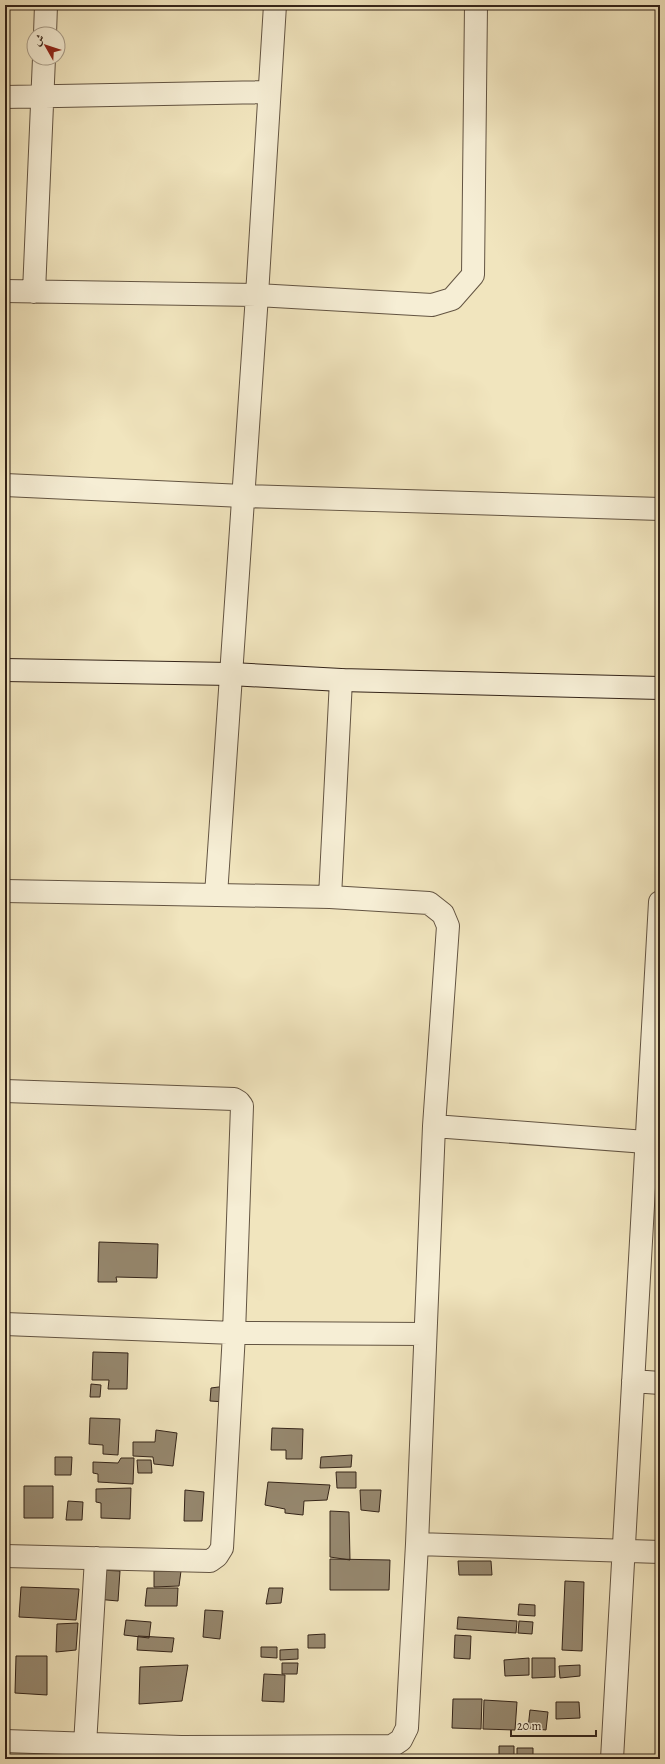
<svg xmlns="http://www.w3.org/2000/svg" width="665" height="1764" font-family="Alegreya,Amiri,serif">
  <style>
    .building { fill: #96886f; stroke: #342419 }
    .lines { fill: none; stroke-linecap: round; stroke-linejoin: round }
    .street-casing { stroke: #635442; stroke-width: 24 }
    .secondary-casing { stroke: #342419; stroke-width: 24 }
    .street { stroke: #f6eed5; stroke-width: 22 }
    .secondary { stroke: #f6eed5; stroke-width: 22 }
  </style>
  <rect width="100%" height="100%" fill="#f1e5be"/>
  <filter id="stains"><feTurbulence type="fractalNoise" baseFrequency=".005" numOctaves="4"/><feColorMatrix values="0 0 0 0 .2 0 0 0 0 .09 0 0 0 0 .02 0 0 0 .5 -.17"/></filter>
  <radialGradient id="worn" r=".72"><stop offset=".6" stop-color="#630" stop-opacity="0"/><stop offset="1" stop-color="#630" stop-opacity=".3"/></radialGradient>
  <path class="building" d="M99 1242 158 1244 157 1278 116 1277 117 1282H98Z
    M93 1352 128 1353 127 1389H108L109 1380H92Z
    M91 1384 101 1385 100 1397H90Z
    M226 1386V1402L210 1401 211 1388Z
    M90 1418 120 1419 118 1455 103 1454V1445L89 1444Z
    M272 1428 303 1429 302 1459H286V1450H271Z
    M156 1430 177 1433 173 1466 154 1464 153 1457 133 1456V1442H155Z
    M352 1455 351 1467 320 1468 321 1457Z
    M55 1457H72L71 1475H55Z
    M121 1458H134L133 1484 98 1482V1474L93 1473V1462L118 1463Z
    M137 1460H151L152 1473H138Z
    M336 1472H356V1488H337Z
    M268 1482 330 1485 327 1500 304 1501 303 1515 285 1513V1509L265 1505Z
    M24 1486H53V1518H24Z
    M131 1488 130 1519 101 1518V1503L96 1502V1489Z
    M185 1490 204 1492 202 1521H184Z
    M360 1490H381L379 1512 361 1510Z
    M68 1501 83 1502 82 1520H66Z
    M330 1511 349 1512 350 1560 330 1557Z
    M330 1559 390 1560 389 1590H330Z
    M458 1561H491L492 1575H459Z
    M99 1570 120 1571 118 1601 85 1598Z
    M154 1571H181L179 1586 154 1587Z
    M565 1581 584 1582 582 1651 562 1650Z
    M21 1587 79 1589 76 1620 19 1617Z
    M147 1588H178L177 1606H145Z
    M269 1588H283L281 1603 266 1604Z
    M519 1604 535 1605V1616L518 1615Z
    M205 1610 223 1611 220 1639 203 1637Z
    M458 1617 517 1621 516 1633 457 1629Z
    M126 1620 151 1622 149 1638 124 1635Z
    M519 1621 533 1622 532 1634 518 1633Z
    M78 1623 76 1650 56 1652 57 1624Z
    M325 1634V1648H308V1635Z
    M455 1635 471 1636 470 1659 454 1658Z
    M138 1636 174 1638 172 1652 137 1650Z
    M261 1647H277V1658L261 1657Z
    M298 1649V1659L280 1660V1650Z
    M16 1656H47V1695L15 1693Z
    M529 1658V1675L505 1676 504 1660Z
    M532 1658H555V1677L532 1678Z
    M282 1663H298L297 1674H282Z
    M188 1665 182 1701 139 1704 140 1667Z
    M580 1665V1676L560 1678 559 1666Z
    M264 1674 285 1675 284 1702 262 1701Z
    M453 1699H482L481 1729 452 1728Z
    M484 1700 517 1702 515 1730 483 1729Z
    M556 1702H579L580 1718 556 1719Z
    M530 1710 548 1712 546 1730 528 1728Z
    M499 1746H514V1759H499Z
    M517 1748H533V1759H517Z"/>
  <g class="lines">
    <defs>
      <path id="street" d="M45 34 46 5
        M5 97 268 92
        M5 291 257 295 432 305 452 299 473 275 476 5
        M34 292 44 58
        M5 485 243 496 660 509
        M5 891 330 897 429 903 443 914 448 926 434 1126 417 1544 407 1728 401 1740 392 1746 181 1747 5 1741
        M216 895 257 295 275 5
        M330 897 341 680
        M5 1091 234 1099 239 1102 242 1106 234 1333 222 1548 217 1556 210 1561 5 1556
        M434 1126 659 1143
        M5 1324 234 1333 425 1334
        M633 1381 660 1383
        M417 1544 660 1552
        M85 1745 96 1558
        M612 1759 660 902"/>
      <path id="secondary" d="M5 670 231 674 341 680 660 688"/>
    </defs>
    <use href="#street" class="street-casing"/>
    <use href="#secondary" class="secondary-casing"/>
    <use href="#street" class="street"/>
    <use href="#secondary" class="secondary"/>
  </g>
  <rect width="665" height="1764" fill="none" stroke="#f1e5be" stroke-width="20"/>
  <rect x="6" y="6" width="653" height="1752" fill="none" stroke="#342419" stroke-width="2"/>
  <rect x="10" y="10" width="645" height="1744" fill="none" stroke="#342419"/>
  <g transform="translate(46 46) rotate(309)"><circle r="19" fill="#f6eed5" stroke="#a89d8a"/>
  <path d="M0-3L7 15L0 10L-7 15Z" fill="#8f2418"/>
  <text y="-6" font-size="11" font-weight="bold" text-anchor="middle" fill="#342419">ش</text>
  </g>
  <path d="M511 1730v6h85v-6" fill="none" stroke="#342419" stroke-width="2"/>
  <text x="517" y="1730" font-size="12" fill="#342419" stroke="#f6eed5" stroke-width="3" paint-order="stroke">20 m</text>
  <rect width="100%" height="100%" filter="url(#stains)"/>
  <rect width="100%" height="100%" fill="url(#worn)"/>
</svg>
